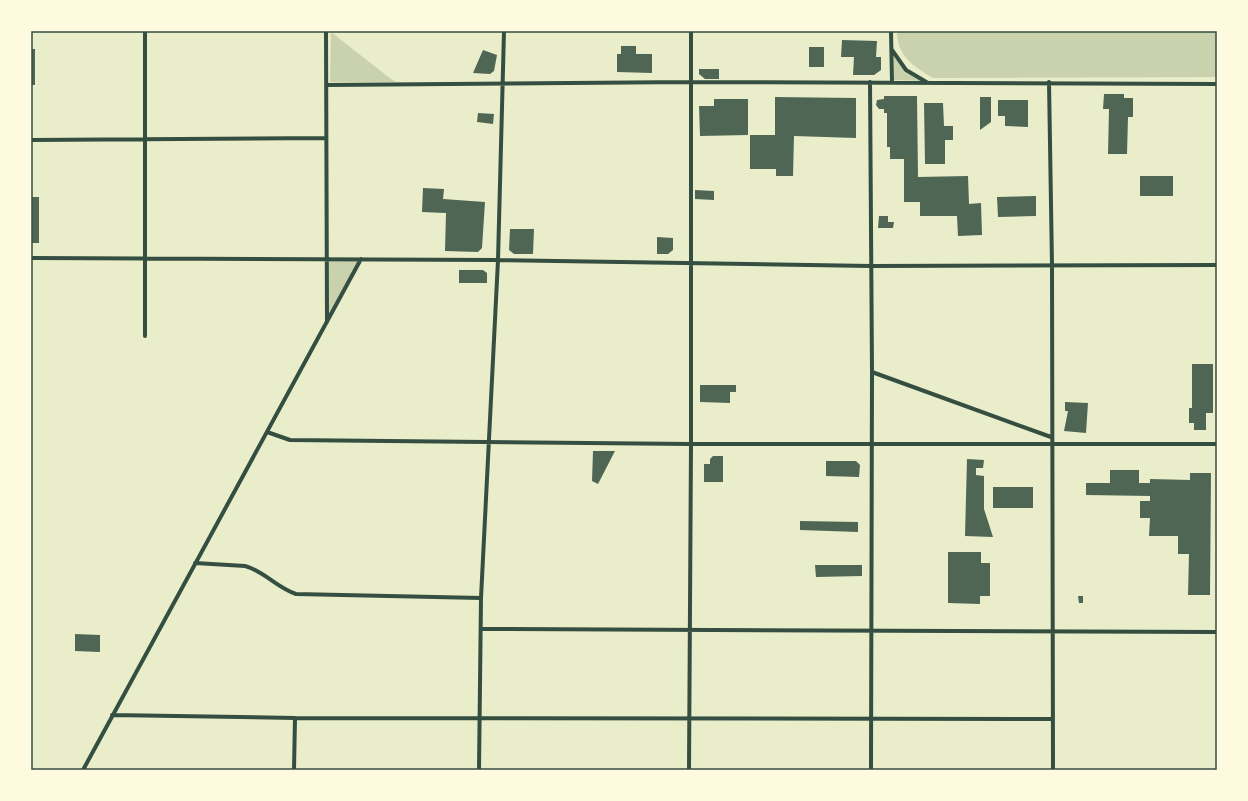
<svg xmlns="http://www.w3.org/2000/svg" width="1248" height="801" font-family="'DejaVu Sans',sans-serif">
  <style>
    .green { fill: #cad2ad }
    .building { fill: #4f6655 }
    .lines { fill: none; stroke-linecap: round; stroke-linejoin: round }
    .minor { stroke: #344e41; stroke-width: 4 }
    .neatline { fill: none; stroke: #344e41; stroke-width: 1.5 }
  </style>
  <rect width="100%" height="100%" fill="#e9edc9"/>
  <path class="green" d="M897 31H1217V77L933 78C913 66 897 56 897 31Z
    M331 32 391 79 396 82H330Z
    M894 57 905 72 922 81 894 80Z
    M327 259H361L327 322Z"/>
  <path class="building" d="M842 40 877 41 876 57H881V70L874 75H853L854 57H841Z
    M621 46H636V54H652V73L617 72V54H621Z
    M809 47H824V67H809Z
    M31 49H35V85H31Z
    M483 50 497 55 494 71 490 74 473 73Z
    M699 69H719V79H705L699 74Z
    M1104 94H1124V98H1133V117H1128L1127 154H1108L1109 109H1103Z
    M884 96H917L918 177 968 176 969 204 981 203 982 235 958 236 957 216H920V202H904V159H890V147H887V113H884V109H879L876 105 877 100 884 99Z
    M775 97 856 98V138L794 136 793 176H776V169H750V135H775Z
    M980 97H991V122L980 130Z
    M714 99H748V135L700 136 699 106H714Z
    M998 100H1028V127L1005 126V116H998Z
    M924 103H943L944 126H953V140H945V164H925Z
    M478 113 494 114 493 124 477 122Z
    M1140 176H1173V196H1140Z
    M423 188 444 189 443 199 485 202 482 248 478 252 445 251 446 213 422 212Z
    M695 190 714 191V200L695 199Z
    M1036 196V216L998 217 997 197Z
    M31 197H39V243H31Z
    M879 216H888V222H894L893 228H878Z
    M510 229H534L533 254H514L509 250Z
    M657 237 673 238V250L668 254H657Z
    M459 270H483L487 273V283H459Z
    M1192 364H1213V413H1206V430H1194V423H1189V408H1192Z
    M700 385H736V392H730V403L700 402Z
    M1065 402 1088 403 1086 433 1064 431 1068 411H1065Z
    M593 451H615L598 484 592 481Z
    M713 456H723V482H704V464H710V459Z
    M967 459 984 460 983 468H976V475L984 476V509L993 537 965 536Z
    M826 461H856L860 465 859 477 826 476Z
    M1110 470H1139V483H1150V479L1190 480V473H1211L1210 595H1188L1189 554H1178V536H1149L1150 518H1140V501H1150V496L1086 495V483H1110Z
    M993 487H1033V508H993Z
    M800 521 858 522V532L800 530Z
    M948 552H981V563H990V596H980V604L948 603Z
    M815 565H862V576L816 577Z
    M1078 596H1083V603H1079Z
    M75 634 100 635V652L75 651Z"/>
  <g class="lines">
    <path class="minor" d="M145 31V336
      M326 31 327 322
      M891 31 892 82
      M892 50 906 70 928 83
      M870 82 872 372 871 770
      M1049 82 1052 265 1053 770
      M327 85 691 82 1217 84
      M31 140 326 138
      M31 258 498 260 871 266 1217 265
      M872 372 1051 437
      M267 432 290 440 691 444H1217
      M195 563 245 566C264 571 277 588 296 594L481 598
      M482 629 1217 632
      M112 715 295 718 1053 719
      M83 770 361 259
      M294 770 295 718
      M479 770 481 598 498 260 504 31
      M689 770 691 444V31"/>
  </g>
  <rect width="1248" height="801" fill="none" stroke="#fefae0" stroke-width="64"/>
  <rect x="32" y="32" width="1184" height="737" class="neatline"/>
</svg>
